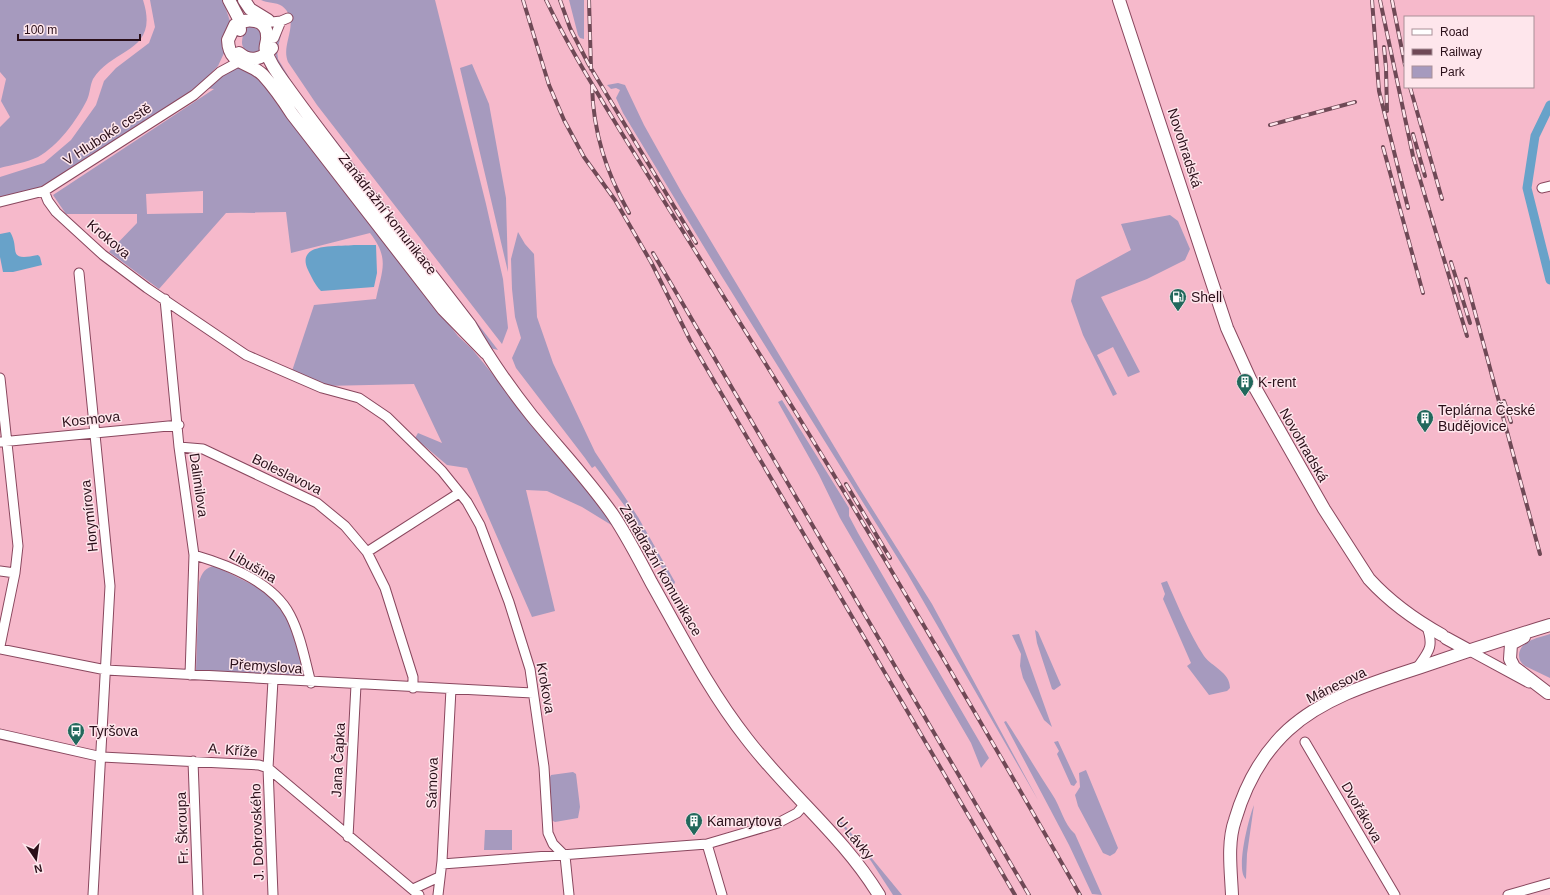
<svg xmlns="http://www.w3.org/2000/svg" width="1550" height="895" font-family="Arial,sans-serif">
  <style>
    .green { fill: #a69abe; fill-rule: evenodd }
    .water { fill: #68a2c9 }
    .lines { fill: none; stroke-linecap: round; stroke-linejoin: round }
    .canal { stroke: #68a2c9; stroke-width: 9 }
    .minor-casing { stroke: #89475e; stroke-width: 11 }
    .major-casing { stroke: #89475e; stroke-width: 14 }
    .minor { stroke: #fff; stroke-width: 9 }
    .major { stroke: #fff; stroke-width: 12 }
    .rail-casing { stroke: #6f4956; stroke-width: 4 }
    .rail { stroke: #fee6ec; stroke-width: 2.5; stroke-dasharray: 8; stroke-linecap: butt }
    .labels { text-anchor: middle; stroke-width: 3; stroke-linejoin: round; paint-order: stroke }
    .street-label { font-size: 14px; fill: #2a0f19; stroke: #fee6ec }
    .poi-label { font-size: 14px; fill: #2a0f19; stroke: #fee6ec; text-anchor: start }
  </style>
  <rect width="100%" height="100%" fill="#f6b9cb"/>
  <path class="green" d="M0 0H143C160 53 113 47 93 79 90 85 90 94 87 100 77 120 58 146 38 157 27 162 12 165 0 168V127L10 117 1 101 6 79 0 72Z
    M150 0H223L230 21 224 53 218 66 198 86 69 172 34 190 0 198V177L44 163 71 140 96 105 104 81 116 68 149 43 155 27Z
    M261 0H435L486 204 503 279 508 328 502 344 317 105 288 62C280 43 302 22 282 6 276 2 267 3 261 0Z
    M569 0H584V39L580 38 578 35Z
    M249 25 260 31 261 51 251 53C236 47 244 37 245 26Z
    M283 27 277 51 278 59 296 89 498 350 490 348C432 272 371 197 316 119 305 103 281 75 276 58 273 48 278 36 283 27Z
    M472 64 489 104 506 198 508 272 460 68Z
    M236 66 254 72 458 336 472 349 583 484 613 526 582 507 547 491 526 490 555 611 532 617 467 468 447 465 415 438 418 433 442 443 414 384 324 386 292 371 314 305 376 299C382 270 390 259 370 233L291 253 286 212 226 213 159 289 109 252 137 223V214H66L53 195 214 89 205 88ZM203 191V213L147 214 146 194Z
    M618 83 625 85 644 125 682 193 861 491 932 604 1038 800 907 573 721 275 623 113 616 98 620 90 616 88 611 89 607 85Z
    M1170 215 1178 221 1190 249 1185 260 1147 279 1101 297 1140 372 1128 377 1113 347 1097 355 1117 394 1113 396 1083 335 1071 301 1076 280 1131 250 1121 224Z
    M518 232 525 244 534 254 537 317 553 363 595 452 638 517 675 582 673 587 627 509 595 466 592 468 585 458 516 368 512 358 521 338 515 317 512 289 511 259Z
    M782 400 849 508V516L858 533 989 758 981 768 971 743 840 518 819 475 778 402Z
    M215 566 261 589 279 603 293 630 307 677 196 670 199 582C202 573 205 567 215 566Z
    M1167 581C1178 606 1189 633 1204 656 1212 667 1230 672 1230 688L1227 691 1209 695 1187 666 1191 663 1163 599 1165 594 1161 583Z
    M1035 630 1038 632 1061 685 1054 690 1052 689 1037 643Z
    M1019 634 1052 727 1044 720 1023 678 1020 666 1021 654 1012 635Z
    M1550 634V678L1525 666C1521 663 1519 660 1519 655 1520 640 1539 638 1550 634Z
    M1006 721C1022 745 1036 770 1052 794 1061 807 1063 823 1075 834L1102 895 1092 894 1069 845 1004 722Z
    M1058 741 1077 782 1074 786 1071 785 1057 754 1059 751 1054 742Z
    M1086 770 1118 848 1115 853 1110 856 1103 853 1078 806 1075 795 1080 787 1079 773Z
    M573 772 576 774 580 807 578 818 555 822 551 820 549 779 551 775Z
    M1254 805 1247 854 1246 879C1235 871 1249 817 1254 805Z
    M839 822H842L902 895H893L871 861Z
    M485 830H512V850H484Z"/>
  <path class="water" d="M10 232C21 249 5 262 38 255L40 257 42 265 13 272H3L0 257V234Z
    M354 245H376L377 273 374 287 321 291C315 285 312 278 308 270 295 242 337 247 354 245Z"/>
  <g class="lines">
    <path class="canal" d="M1550 105 1535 136 1527 188 1550 280"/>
    <defs>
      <path id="minor" d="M263 23 281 21 288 18
        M274 38 281 21
        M1542 188 1550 186
        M44 191 48 201 56 212 103 255 147 288 246 355 322 388 359 398 387 417 442 471 467 502 480 525 509 602 530 669 544 767 548 833 553 844 565 856 569 895
        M0 202 44 191 194 95 220 72 244 59
        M79 273 110 586 93 895
        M165 299 179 447 194 555 190 675
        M0 378 18 546 15 573 0 646
        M0 442 179 425
        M179 447 203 449 317 503 345 526 367 552 385 588 413 677V688
        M367 552 459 493
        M194 555C229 565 273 582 290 615 301 636 305 661 311 683
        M0 571 15 573
        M0 649 106 670 533 693
        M1468 650 1529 683
        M1417 668C1429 651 1434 647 1427 627
        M273 680 268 768 273 895
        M0 734 102 757 259 765 268 768 419 895
        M1305 742 1395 895
        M193 761 198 895
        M348 837 356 685
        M707 844 722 895
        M442 864 707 844 778 823 797 813 804 805
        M413 889 439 877
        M438 895 442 861 451 689
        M1508 895 1550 883"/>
      <path id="major" d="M229 0 239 19 240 30
        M244 0 250 9 268 20
        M1119 0 1227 328 1250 379 1324 509 1369 579C1390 602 1415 620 1442 635
        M239 53C250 63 263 59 272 48
        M486 353 443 309 292 114C283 100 274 87 263 75 249 61 229 66 228 40L235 25C246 18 267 18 267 36 268 42 264 46 266 51 270 64 278 74 286 85 345 167 409 245 470 325 488 357 509 387 532 416 559 449 588 479 613 515 627 536 639 559 651 582 681 635 709 691 747 739 789 794 843 836 879 895
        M1524 637 1511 644 1510 659 1514 667 1548 693
        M1446 638 1468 650
        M1232 895C1231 871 1227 843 1235 820 1245 786 1262 754 1288 730 1324 697 1375 682 1421 667 1464 652 1507 638 1550 625"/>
    </defs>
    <use href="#minor" class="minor-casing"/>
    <use href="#major" class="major-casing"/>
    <use href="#minor" class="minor"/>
    <use href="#major" class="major"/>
    <defs>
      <path id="rail" d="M523 0 549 85 564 120 584 157 615 200 651 262 690 340 1015 895
        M546 0C568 46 595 89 621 132 666 205 712 277 757 350 869 529 975 711 1080 895
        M560 0 570 28 589 65 696 243
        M589 0 591 69
        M1372 0 1379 91 1408 208
        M1380 0 1413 156 1467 336
        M1392 0 1405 65
        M1384 47 1386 68 1387 111
        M592 85C593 132 606 172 629 213
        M1410 87 1442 199
        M1270 125 1355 102
        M1413 134 1425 176
        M1383 147 1423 293
        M653 253 1029 895
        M1451 262 1470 323
        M1466 279 1540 554
        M1504 401 1511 422
        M846 484 890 558"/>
    </defs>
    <use href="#rail" class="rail-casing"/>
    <use href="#rail" class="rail"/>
  </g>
  <defs>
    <symbol id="fuel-pin" viewBox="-11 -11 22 30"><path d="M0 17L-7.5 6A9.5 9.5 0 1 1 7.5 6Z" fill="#22685c" stroke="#fee6ec"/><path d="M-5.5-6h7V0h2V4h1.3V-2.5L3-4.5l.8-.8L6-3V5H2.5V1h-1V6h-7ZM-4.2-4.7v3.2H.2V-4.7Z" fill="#fff"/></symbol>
    <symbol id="building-pin" viewBox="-11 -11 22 30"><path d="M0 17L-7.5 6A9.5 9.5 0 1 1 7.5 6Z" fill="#22685c" stroke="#fee6ec"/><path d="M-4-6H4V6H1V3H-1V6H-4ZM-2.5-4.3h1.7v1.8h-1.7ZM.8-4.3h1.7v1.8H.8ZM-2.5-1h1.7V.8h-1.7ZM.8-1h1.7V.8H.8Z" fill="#fff"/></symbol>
    <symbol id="bus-pin" viewBox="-11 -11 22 30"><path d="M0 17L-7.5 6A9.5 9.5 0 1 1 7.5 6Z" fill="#22685c" stroke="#fee6ec"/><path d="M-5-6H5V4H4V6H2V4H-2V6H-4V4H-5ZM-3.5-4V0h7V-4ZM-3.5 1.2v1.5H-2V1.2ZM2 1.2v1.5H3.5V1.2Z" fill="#fff"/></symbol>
  </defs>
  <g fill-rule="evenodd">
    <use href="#fuel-pin" x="1168" y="287" width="20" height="27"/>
    <use href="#building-pin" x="1235" y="372" width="20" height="27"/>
    <use href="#building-pin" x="1415" y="408" width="20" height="27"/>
    <use href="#bus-pin" x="66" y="721" width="20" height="27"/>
    <use href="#building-pin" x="684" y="811" width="20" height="27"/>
  </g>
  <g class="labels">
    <g class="street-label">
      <text transform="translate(107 134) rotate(-33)" y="5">V Hluboké cestě</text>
      <text transform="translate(1185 148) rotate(72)" y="5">Novohradská</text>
      <text transform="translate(388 214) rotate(52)" y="5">Zanádražní komunikace</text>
      <text transform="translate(109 239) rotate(40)" y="5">Krokova</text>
      <text transform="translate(91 419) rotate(-6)" y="5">Kosmova</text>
      <text transform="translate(1304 445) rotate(60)" y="5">Novohradská</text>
      <text transform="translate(287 474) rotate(26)" y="5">Boleslavova</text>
      <text transform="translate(199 485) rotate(82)" y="5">Dalimilova</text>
      <text transform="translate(89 516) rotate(-96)" y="5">Horymírova</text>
      <text transform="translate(253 566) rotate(30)" y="5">Libušina</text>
      <text transform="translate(661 570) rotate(60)" y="5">Zanádražní komunikace</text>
      <text transform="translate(266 666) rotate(4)" y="5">Přemyslova</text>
      <text transform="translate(1336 685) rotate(-26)" y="5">Mánesova</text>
      <text transform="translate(546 688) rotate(80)" y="5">Krokova</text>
      <text transform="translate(233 750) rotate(5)" y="5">A. Kříže</text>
      <text transform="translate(338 760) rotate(-87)" y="5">Jana Čapka</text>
      <text transform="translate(432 783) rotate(-88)" y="5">Sámova</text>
      <text transform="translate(1362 812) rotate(60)" y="5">Dvořákova</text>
      <text transform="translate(182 828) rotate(-92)" y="5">Fr. Škroupa</text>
      <text transform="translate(257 832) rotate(-92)" y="5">J. Dobrovského</text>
      <text transform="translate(855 838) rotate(50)" y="5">U Lávky</text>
    </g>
    <g class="poi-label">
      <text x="1191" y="302">Shell</text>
      <text x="1258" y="387">K-rent</text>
      <text x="1438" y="415">Teplárna České<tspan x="1438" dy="16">Budějovice</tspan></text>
      <text x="89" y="736">Tyršova</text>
      <text x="707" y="826">Kamarytova</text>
    </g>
  </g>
  <rect x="1404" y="16" width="130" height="72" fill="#fee6ec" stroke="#a99098"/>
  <rect x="1412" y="29" width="20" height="6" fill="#ffffff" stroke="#a99098"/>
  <text x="1440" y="36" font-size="12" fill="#2a0f19">Road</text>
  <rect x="1412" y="49" width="20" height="6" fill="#6f4956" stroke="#a99098"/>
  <text x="1440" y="56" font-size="12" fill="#2a0f19">Railway</text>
  <rect x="1412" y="66" width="20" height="12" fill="#a69abe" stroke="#a99098"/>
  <text x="1440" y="76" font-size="12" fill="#2a0f19">Park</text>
  <g transform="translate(36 859) rotate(167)" stroke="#fee6ec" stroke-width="3" paint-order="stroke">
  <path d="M0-3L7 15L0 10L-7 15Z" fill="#2a0f19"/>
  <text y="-6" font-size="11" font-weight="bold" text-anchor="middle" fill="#2a0f19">N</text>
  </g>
  <path d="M18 34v6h122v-6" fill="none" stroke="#2a0f19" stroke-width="2"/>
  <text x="24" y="34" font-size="12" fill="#2a0f19" stroke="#fee6ec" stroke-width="3" paint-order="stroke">100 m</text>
</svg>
